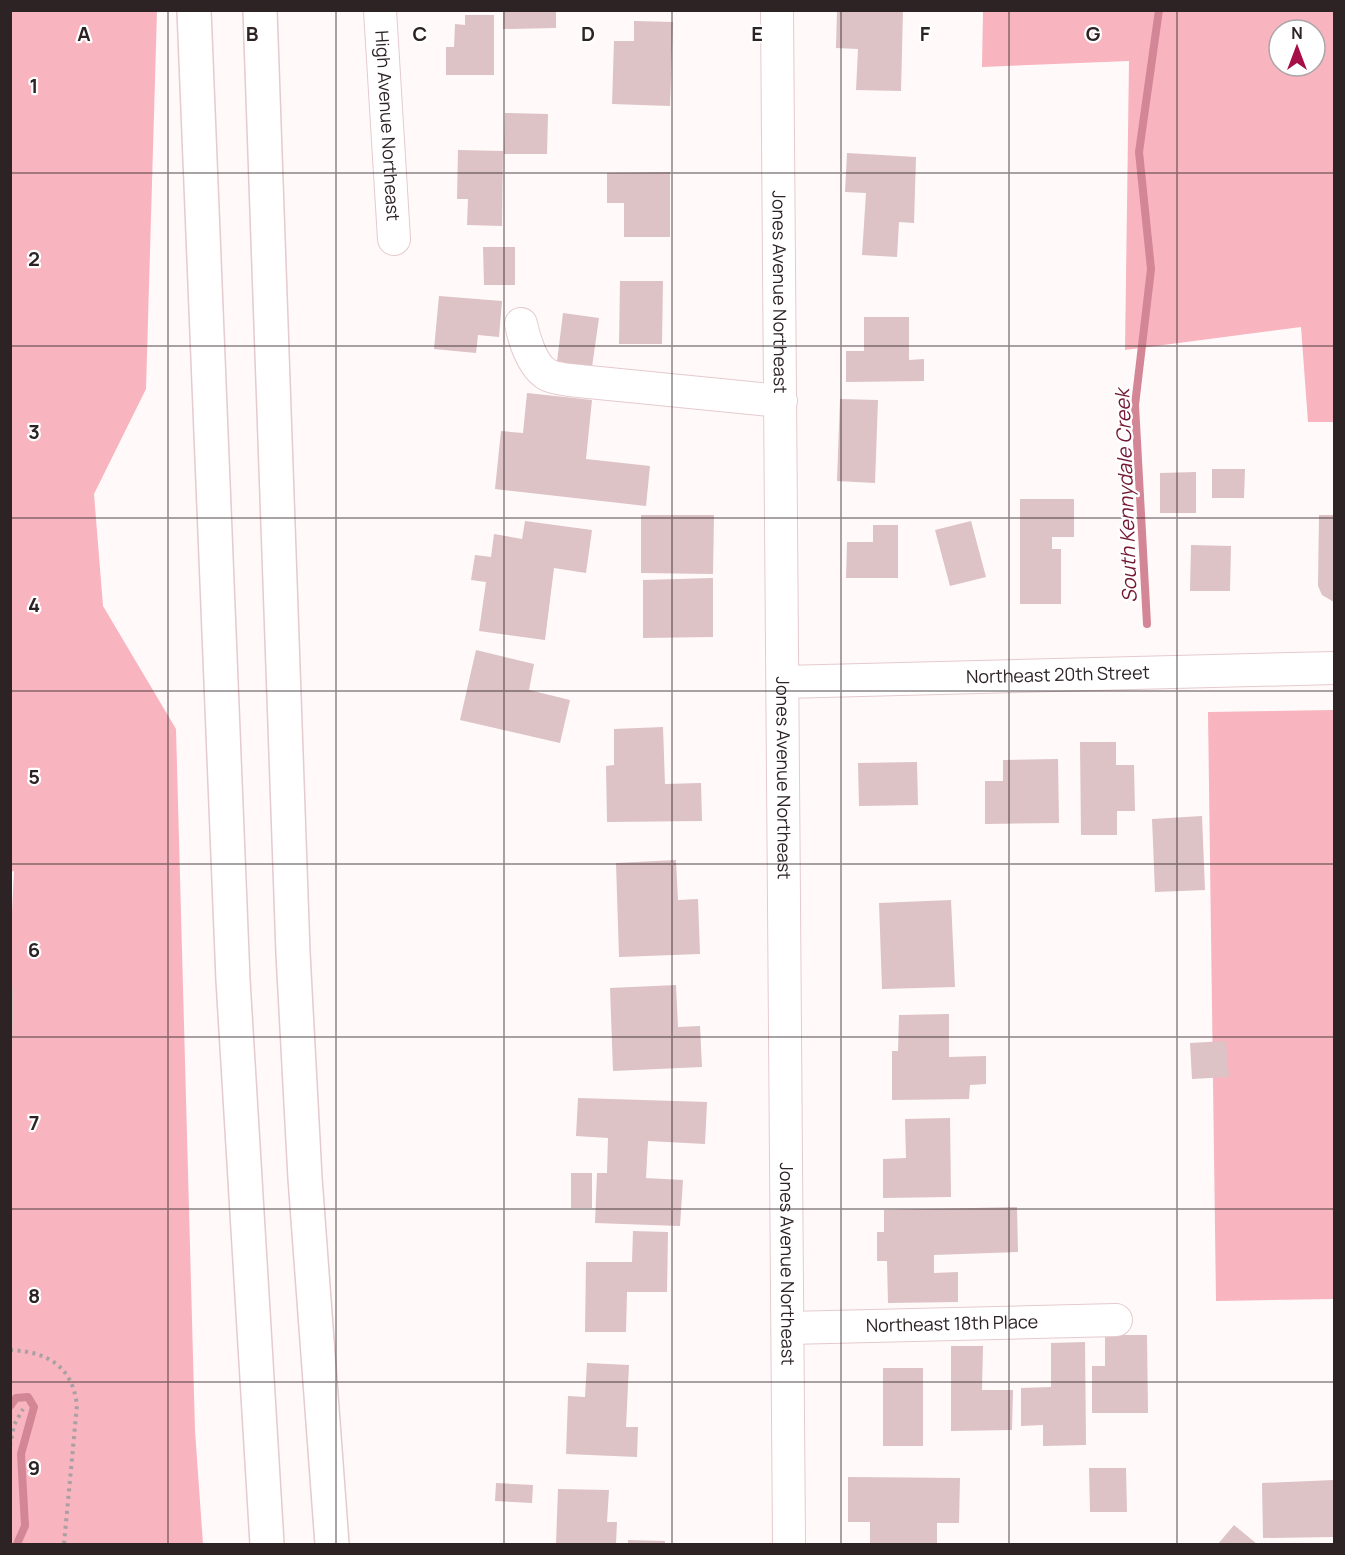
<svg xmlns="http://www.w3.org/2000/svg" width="1345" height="1555" font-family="Manrope,sans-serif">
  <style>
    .green { fill: #f8b4bf; fill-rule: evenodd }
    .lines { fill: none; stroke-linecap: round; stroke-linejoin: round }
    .stream { stroke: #d38695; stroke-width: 8 }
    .building { fill: #ddc2c6 }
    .minor-casing { stroke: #e5cace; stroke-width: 34 }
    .highway-casing { stroke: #e5cace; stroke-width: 36 }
    .path { stroke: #a8a0a2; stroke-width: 4; stroke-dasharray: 3 4.5; stroke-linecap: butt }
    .minor { stroke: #fff; stroke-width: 32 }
    .highway { stroke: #fff; stroke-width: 33 }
    .grid { fill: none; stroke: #2d2325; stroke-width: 1.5; stroke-opacity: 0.55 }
    .labels { text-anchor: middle; stroke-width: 4.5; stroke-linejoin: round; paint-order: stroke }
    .street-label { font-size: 18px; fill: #2d2325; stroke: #fff }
    .water-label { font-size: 20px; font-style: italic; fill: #731834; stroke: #fff }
    .grid-label { font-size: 20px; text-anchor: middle; font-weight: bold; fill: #2d2325; stroke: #fff; stroke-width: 4.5; stroke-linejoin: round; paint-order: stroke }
  </style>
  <rect width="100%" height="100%" fill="#fff9fa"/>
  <path class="green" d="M11 11H157L146 389 94 494 103 606 176 729 195 1431 203 1544H11L10 952 14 871 11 872Z
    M983 11H1334V422H1308L1301 327 1125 350 1129 61 982 67ZM1279 30H1315V66H1279Z
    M1334 710V1299L1216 1301 1208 712Z"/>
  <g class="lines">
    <path class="stream" d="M1147 624 1135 405 1151 269 1139 152 1159 10
      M10 1406 16 1398 28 1397 34 1407 21 1454 25 1526 17 1544"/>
  </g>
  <path class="building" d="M503 10H556V28L503 29Z
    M837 10H903L901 91 856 90 858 49 836 48Z
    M465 15H494V75H446V47H454L455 24 465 25Z
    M634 21 673 22 670 106 612 104 614 41H634Z
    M505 113 548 114 547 154H504Z
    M458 150 503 151 502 226 467 225 468 199H457Z
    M847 153 916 157 914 223 899 222 897 257 862 255 866 193 845 192Z
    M670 172V237H624V203H607V173Z
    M483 247H515V285H484Z
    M620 281H663L662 344H619Z
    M439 296 502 301 499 337 478 335 476 353 434 349Z
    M563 313 599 318 592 367 557 362Z
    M864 317H909V360L924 359V381L846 382V351H864Z
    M527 393 592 400 586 459 650 466 646 506 495 489 501 431 523 433Z
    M840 399 878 400 875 483 837 481Z
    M1212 469H1245L1244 498H1212Z
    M1196 472V513H1160V473Z
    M1020 499H1074V537H1052V549H1061V604H1020Z
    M641 515H714L713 574 641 573Z
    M1319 515H1334V602L1322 595 1318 586Z
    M525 521 592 530 586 573 554 568 545 640 479 631 486 582 471 580 475 555 491 557 494 534 522 539Z
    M971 521 986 577 950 586 935 530Z
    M873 525H898V578H846L847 542H873Z
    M1191 545 1231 546 1230 591H1190Z
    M713 578V637L643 638V580Z
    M476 650 534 664 529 690 570 700 560 743 460 720Z
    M663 727 665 784 701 783 702 821 607 822 606 766 614 765V729Z
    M1080 742H1116V765H1134L1135 811H1117V835H1081Z
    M1058 759 1059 823 985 824V781H1003V760Z
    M917 762 918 805 859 806 858 763Z
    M1202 816 1205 890 1155 892 1152 819Z
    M676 860 678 900 698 899 700 954 619 957 616 863Z
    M951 900 955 987 882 989 879 903Z
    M676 985 678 1027 700 1026 702 1067 613 1071 610 988Z
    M10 987H14L12 1053H10Z
    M949 1014V1057L986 1056V1084L970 1085 969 1099 892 1100V1051H898L899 1015Z
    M1226 1041 1229 1077 1192 1079 1190 1043Z
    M578 1098 707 1102 705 1144 648 1141 646 1178 683 1180 680 1226 595 1223 597 1173H607L608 1138 576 1136Z
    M950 1118 951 1197 883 1198V1159L906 1158 905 1119Z
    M571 1173H592V1208H571Z
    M1017 1207 1018 1252 934 1255V1273L958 1272V1302L888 1303 887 1261H877V1232H884V1210Z
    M633 1231 668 1232 667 1292H627L626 1332H585L586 1262H632Z
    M1105 1335H1147L1148 1413H1092V1366H1105Z
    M1085 1342 1086 1445 1043 1446V1425L1021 1426V1388L1051 1387V1343Z
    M951 1346H983L982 1390H1013L1012 1430 951 1431Z
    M587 1363 629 1365 626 1427H638L637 1457 566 1454 568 1396 585 1397Z
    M883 1368H923V1446H883Z
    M1089 1468H1126L1127 1512H1090Z
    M848 1477 960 1478 959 1523H937V1544H870V1522H848Z
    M1334 1480V1537L1263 1538 1262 1483Z
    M496 1483 533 1485 532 1503 495 1501Z
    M558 1489 609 1490 607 1522H617L616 1544H556Z
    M1234 1525 1257 1544H1218Z
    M628 1540 665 1541V1544H628Z"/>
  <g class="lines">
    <defs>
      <g id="minor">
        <path id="s1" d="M380 10 394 239"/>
        <path id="s2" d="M777 10 789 1544"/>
        <path d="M521 324C524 339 532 365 546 374 552 378 563 379 569 380L781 401"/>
        <path id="s3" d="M784 682 1334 668"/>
        <path id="s4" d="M788 1328 1116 1320"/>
      </g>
      <path id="highway" d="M194 10 233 980 267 1544
        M260 10 293 953 305 1178 332 1544"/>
    </defs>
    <use href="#minor" class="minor-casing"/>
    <use href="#highway" class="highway-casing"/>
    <path class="path" d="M10 1350C48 1352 72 1366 77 1405L64 1544
      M10 1446 14 1425 23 1409"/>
    <use href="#minor" class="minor"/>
    <use href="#highway" class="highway"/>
  </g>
  <path class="grid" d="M168 10V1544M336 10V1544M504 10V1544M672 10V1544M841 10V1544M1009 10V1544M1177 10V1544M10 173H1334M10 346H1334M10 518H1334M10 691H1334M10 864H1334M10 1037H1334M10 1209H1334M10 1382H1334"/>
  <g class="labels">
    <g class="street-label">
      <text dy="6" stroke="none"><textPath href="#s1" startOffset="116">High Avenue Northeast</textPath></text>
      <text dy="6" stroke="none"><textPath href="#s2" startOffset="282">Jones Avenue Northeast</textPath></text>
      <text dy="6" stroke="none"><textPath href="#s3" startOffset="274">Northeast 20th Street</textPath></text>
      <text dy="6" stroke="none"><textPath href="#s2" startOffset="768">Jones Avenue Northeast</textPath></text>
      <text dy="6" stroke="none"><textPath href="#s2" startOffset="1254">Jones Avenue Northeast</textPath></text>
      <text dy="6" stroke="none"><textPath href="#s4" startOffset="164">Northeast 18th Place</textPath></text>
    </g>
    <g class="water-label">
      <text transform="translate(1126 496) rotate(-92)" y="7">South Kennydale Creek</text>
    </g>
  </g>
  <g class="grid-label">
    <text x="84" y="41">A</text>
    <text x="252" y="41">B</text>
    <text x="420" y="41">C</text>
    <text x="588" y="41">D</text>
    <text x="757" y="41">E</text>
    <text x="925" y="41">F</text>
    <text x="1093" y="41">G</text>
    <text x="34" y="93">1</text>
    <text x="34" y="266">2</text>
    <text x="34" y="439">3</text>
    <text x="34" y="612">4</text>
    <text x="34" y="784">5</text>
    <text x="34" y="957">6</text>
    <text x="34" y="1130">7</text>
    <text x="34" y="1303">8</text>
    <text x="34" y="1475">9</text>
  </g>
  <rect width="1345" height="1555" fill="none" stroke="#2d2325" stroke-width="24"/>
  <g transform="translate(1297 48)"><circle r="28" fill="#ffffff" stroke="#aba7a8" stroke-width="1.5"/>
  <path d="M0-4.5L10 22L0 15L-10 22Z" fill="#a50e47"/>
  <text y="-9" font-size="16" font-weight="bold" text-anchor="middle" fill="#2d2325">N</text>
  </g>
</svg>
